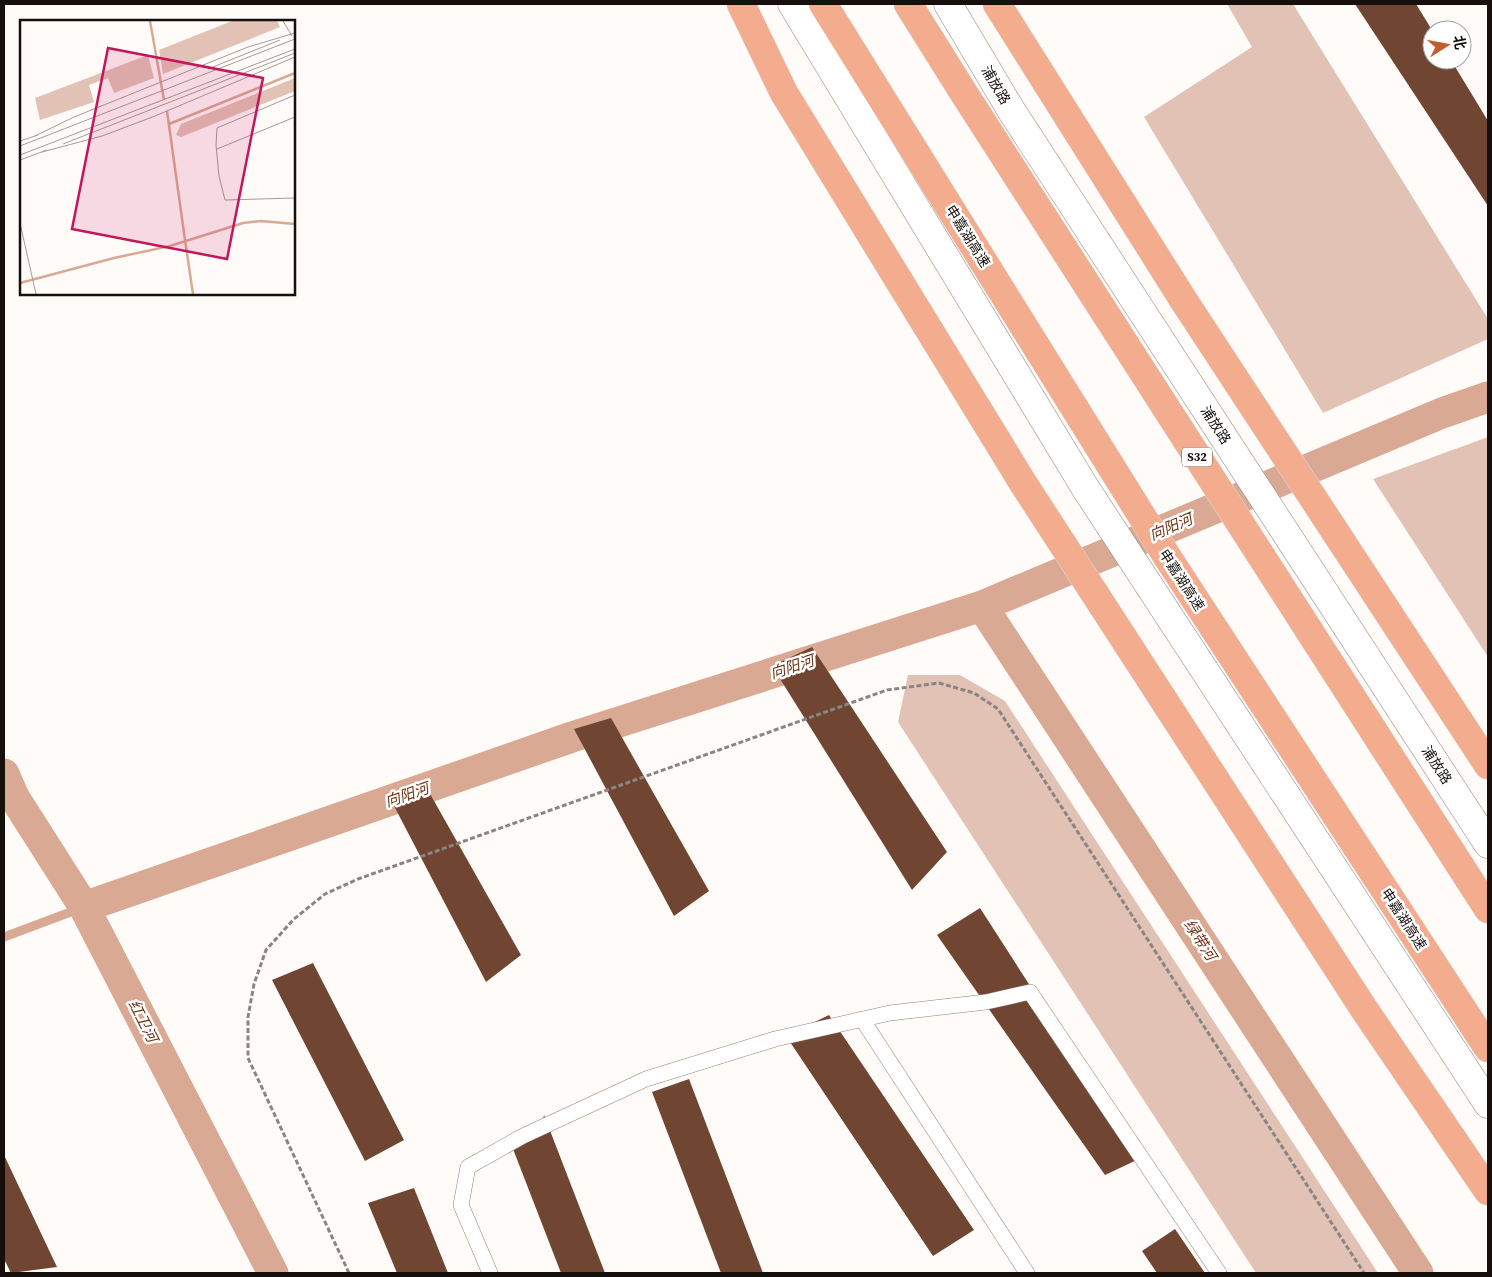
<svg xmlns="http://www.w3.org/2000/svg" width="1492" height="1277" font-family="'Source Serif 4','Noto Sans SC',serif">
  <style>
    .green { fill: #e2c2b5 }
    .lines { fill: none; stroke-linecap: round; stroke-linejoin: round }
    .stream { stroke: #daa993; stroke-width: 9 }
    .canal { stroke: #daa993; stroke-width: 31 }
    .building { fill: #704633 }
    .service-casing { stroke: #95827a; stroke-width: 16 }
    .secondary-casing { stroke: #95827a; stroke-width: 29 }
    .motorway-casing { stroke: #dad9d8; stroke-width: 29 }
    .path { stroke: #8a8482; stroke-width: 3; stroke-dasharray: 5 2.5; stroke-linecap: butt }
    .service { stroke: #fff; stroke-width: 15 }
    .secondary { stroke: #fff; stroke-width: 28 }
    .motorway { stroke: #f3ac8d; stroke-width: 28 }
    .labels { text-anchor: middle; stroke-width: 5; stroke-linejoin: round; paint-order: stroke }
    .shield { fill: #fff; stroke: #5c5755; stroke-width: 1 }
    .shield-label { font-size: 12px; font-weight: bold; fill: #160f0c }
    .street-label { font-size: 14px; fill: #160f0c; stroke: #fff }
    .water-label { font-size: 15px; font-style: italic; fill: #6f3214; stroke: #fff }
    .inset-river { fill: none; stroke: #daa993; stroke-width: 2.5 }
    .inset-road { fill: none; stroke: #a29d9a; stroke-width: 1 }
    .view { fill: #c2185b; fill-opacity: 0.15; stroke: #c2185b; stroke-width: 2.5 }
    .inset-edge { fill: none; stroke: #160f0c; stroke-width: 2.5 }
  </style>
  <rect width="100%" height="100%" fill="#fffbf9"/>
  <path class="green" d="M1227 4H1293L1488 319V339L1323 413 1144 117 1252 47Z
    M1488 437V657L1373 479Z
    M908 675H960L1005 701 1378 1273H1256L898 722Z"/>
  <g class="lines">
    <path class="stream" d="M4 937 84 907"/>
    <path class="canal" d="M982 606 1418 1273
      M4 774 14 797 84 907 273 1273
      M84 907 572 737 982 606 1442 413 1488 397"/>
  </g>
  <path class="building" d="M1355 4H1416L1432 30V60H1451L1488 121V206Z
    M812 647 947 852 912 890 772 666Z
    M611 718 709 891 674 916 574 729Z
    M429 792 521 955 486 982 394 806Z
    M980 908 1141 1158 1105 1175 937 935Z
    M313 963 404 1140 365 1161 272 980Z
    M829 1015 974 1230 933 1256 786 1036Z
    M689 1079 763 1273H721L652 1092Z
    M544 1115 605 1273H561L508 1136 543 1120Z
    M4 1155 57 1267 11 1273 4 1259Z
    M414 1188 448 1273H397L368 1203Z
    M1175 1229 1205 1273H1157L1142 1251Z"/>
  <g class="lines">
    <defs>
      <path id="service" d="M862 1019 1027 1273
        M490 1273 461 1205 468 1167 523 1136 646 1079 775 1039 890 1013 986 1002 1030 992 1219 1273"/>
      <path id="secondary" d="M792 4 1086 489 1488 1104
        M948 4 1011 110 1488 844"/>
      <path id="motorway" d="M741 4 784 93 1023 483 1364 1009 1488 1191
        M823 4 1168 558 1488 1048
        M908 4 965 95 1488 909
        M997 4 1184 301 1488 765"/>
    </defs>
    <use href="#service" class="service-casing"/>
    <use href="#secondary" class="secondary-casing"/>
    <use href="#motorway" class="motorway-casing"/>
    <path class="path" d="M349 1273 248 1058V1017L254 984 266 950 294 919 325 894 358 879 887 690 939 683 974 693 998 709 1364 1273"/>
    <use href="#service" class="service"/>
    <use href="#secondary" class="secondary"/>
    <use href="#motorway" class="motorway"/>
  </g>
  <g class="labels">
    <rect class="shield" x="1182" y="447.5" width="30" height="19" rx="4"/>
    <g class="shield-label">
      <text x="1197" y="461">S32</text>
    </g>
    <g class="street-label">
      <text transform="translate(996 85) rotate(59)" y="5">浦放路</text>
      <text transform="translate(968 236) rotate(58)" y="5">申嘉湖高速</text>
      <text transform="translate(1216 425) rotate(57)" y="5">浦放路</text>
      <text transform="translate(1182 580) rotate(57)" y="5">申嘉湖高速</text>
      <text transform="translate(1437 765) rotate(57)" y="5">浦放路</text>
      <text transform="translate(1404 919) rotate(57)" y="5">申嘉湖高速</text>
    </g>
    <g class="water-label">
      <text transform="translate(1171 527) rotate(-23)" y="5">向阳河</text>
      <text transform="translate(792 667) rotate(-18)" y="5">向阳河</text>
      <text transform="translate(407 795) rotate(-19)" y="5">向阳河</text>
      <text transform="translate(1200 940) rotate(57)" y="5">绿带河</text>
      <text transform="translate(143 1021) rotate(63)" y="5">红卫河</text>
    </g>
  </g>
  <g transform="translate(20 20)">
    <rect width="275" height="275" fill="#fffbf9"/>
    <path d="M212 1H257L260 7 143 54 139 30ZM128 35 134 58 94 73 88 58 69 65 74 82 20 100 15 78ZM275 58V71L161 117 156 115 161 104Z" fill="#e2c2b5"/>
    <path class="inset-river" d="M130 1 144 80M147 91 165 220M149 104 275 53M165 220 173 274M0 263 94 238 150 226 223 203 241 201 275 204"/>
    <path class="inset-road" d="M263 1 272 16M188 49 260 20M275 75 197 108 196 125 199 156 205 180 275 178M15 116 54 97 228 27 275 13M0 121 18 115M43 124 275 33M0 126 275 19M197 129 275 97M22 132 82 116 135 96 275 37M0 135 275 29M0 140 27 130M0 203 16 274"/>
    <path class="view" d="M88 28 243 58 207 239 52 209Z"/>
    <rect width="275" height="275" class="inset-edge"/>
  </g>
  <rect width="1492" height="1277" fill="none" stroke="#160f0c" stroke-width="10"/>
  <g transform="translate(1447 45) rotate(79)"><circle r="24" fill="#ffffff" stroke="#a29f9e"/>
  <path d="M0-4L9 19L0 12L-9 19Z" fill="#c35e2c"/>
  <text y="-8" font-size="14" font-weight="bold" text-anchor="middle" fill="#160f0c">北</text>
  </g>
</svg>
